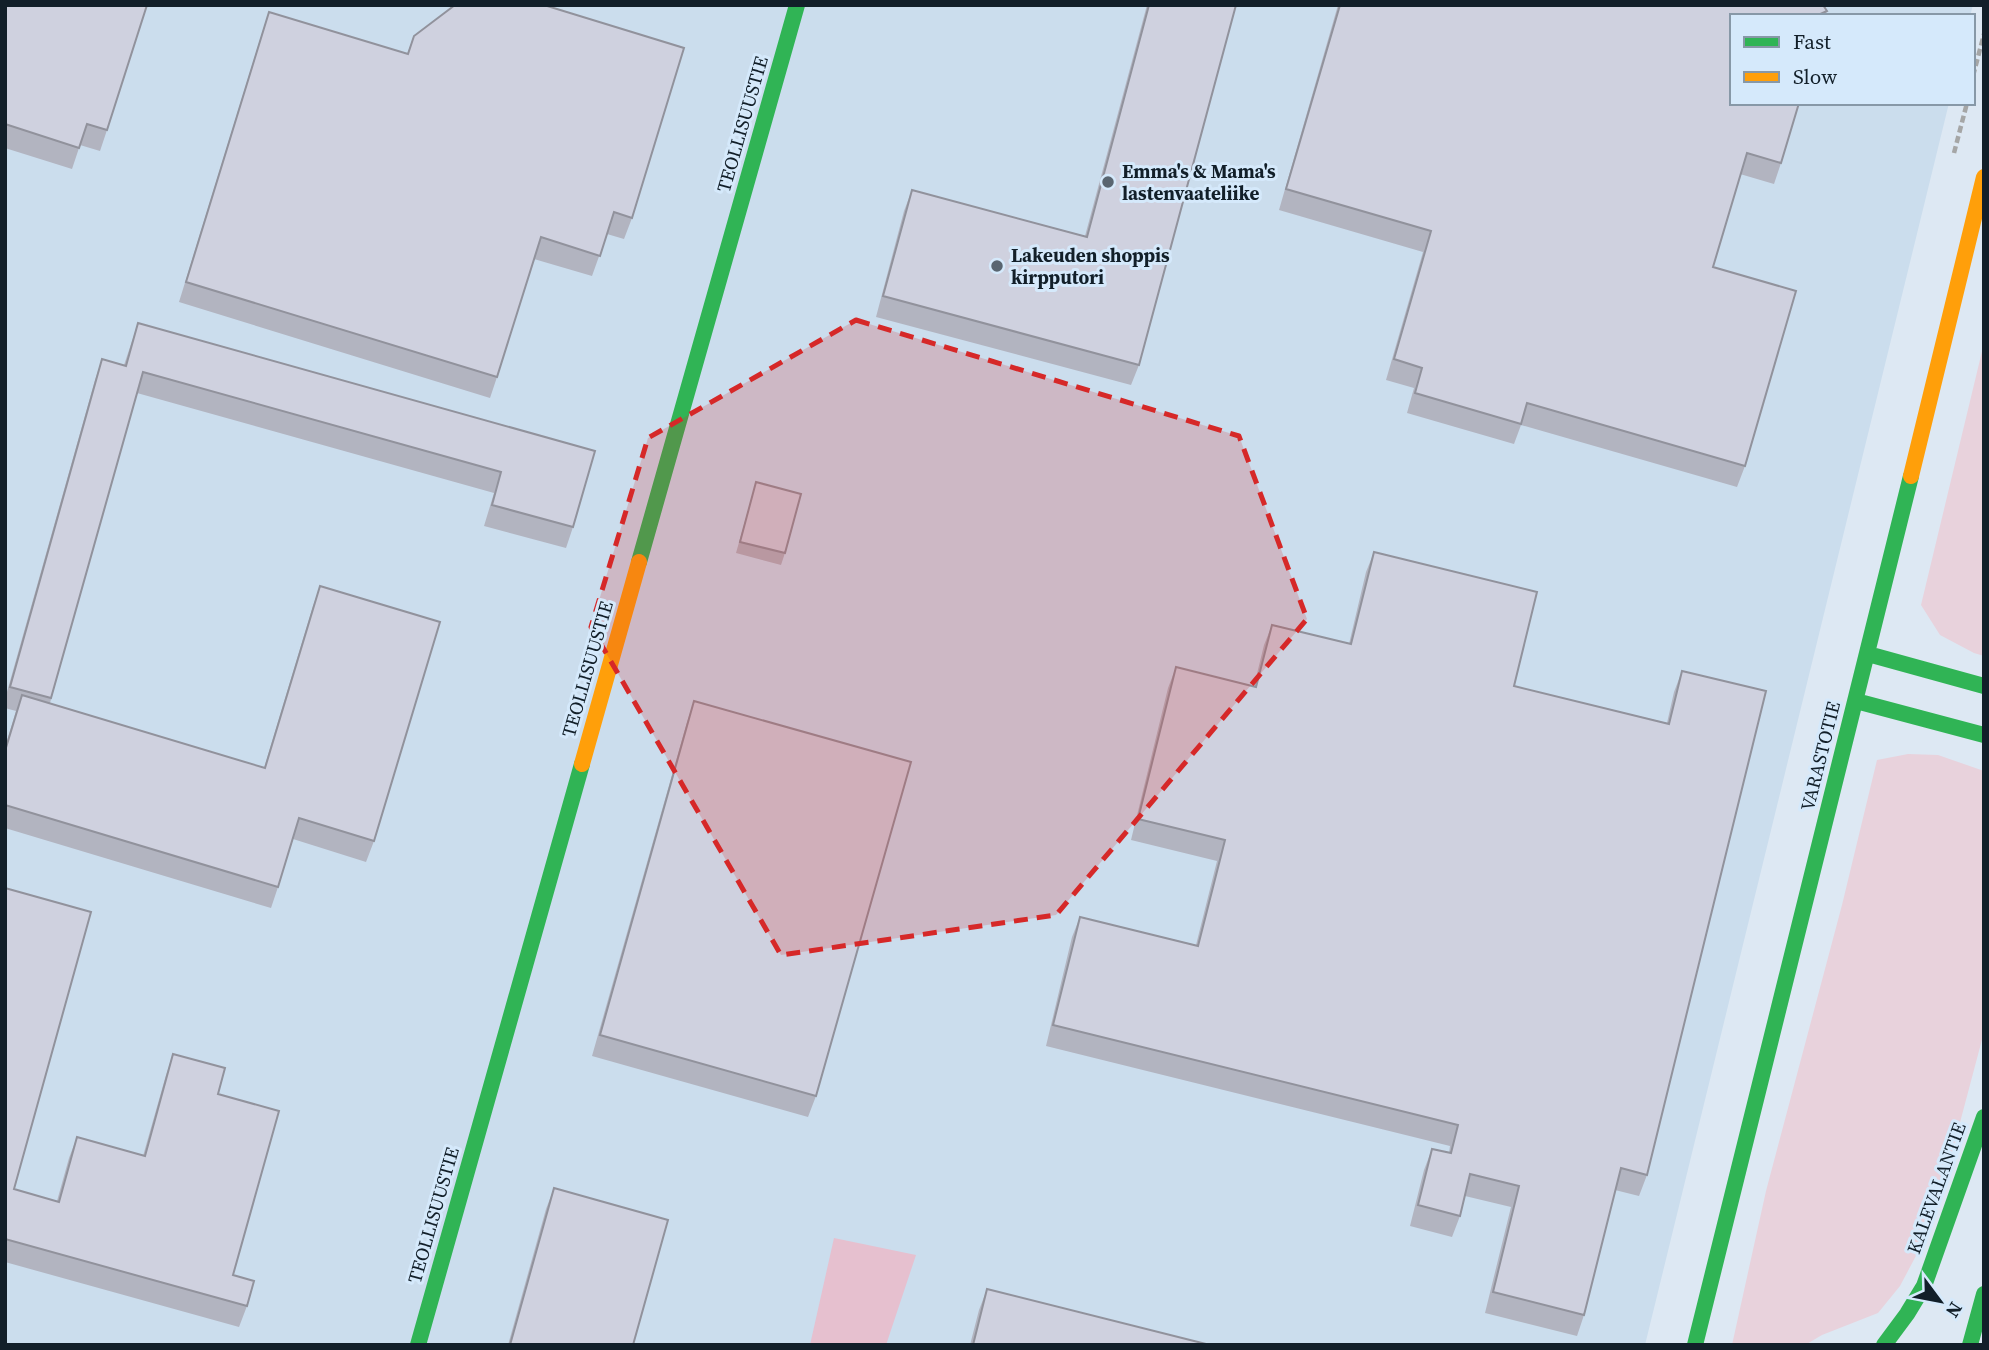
<svg xmlns="http://www.w3.org/2000/svg" width="1989" height="1350" font-family="'Source Serif 4',serif">
  <style>
    .built { fill: #cbdded }
    .green { fill: #e8d2dc }
    .forest { fill: #e6c0cf }
    .lines { fill: none; stroke-linecap: round; stroke-linejoin: round }
    .path { stroke: #a5a6a6; stroke-width: 4.5; stroke-dasharray: 7 3.5; stroke-linecap: butt }
    .fast { stroke: #30b455; stroke-width: 16 }
    .slow { stroke: #ff9f0a; stroke-width: 16 }
    .wall { fill: #b2b4c0 }
    .building { fill: #cfd1df; stroke: #91929c; stroke-width: 2 }
    .marked { fill: #d62828; fill-opacity: 0.2; stroke: #d62828; stroke-width: 5; stroke-dasharray: 14 9; stroke-linejoin: round }
    .poi-dot { fill: #596570; stroke: #d5e9fb; stroke-width: 2.5 }
    .labels { text-anchor: middle; stroke-width: 6; stroke-linejoin: round; paint-order: stroke }
    .street-label { font-size: 19px; fill: #121f29; stroke: #d5e9fb }
    .poi-label { font-size: 19px; font-weight: bold; fill: #121f29; stroke: #d5e9fb; text-anchor: start }
  </style>
  <rect width="100%" height="100%" fill="#dde8f3"/>
  <path class="built" d="M5 5H1973L1970 16H1732V103H1949L1645 1345H5Z"/>
  <path class="green" d="M1984 343V656L1974 653 1940 635 1921 605Z
    M1908 754 1938 755 1984 771V1032L1945 1179 1918 1252 1900 1286 1878 1313 1822 1335 1805 1345H1732L1766 1191 1842 905 1877 760Z"/>
  <path class="forest" d="M834 1238 916 1255 886 1345H810Z"/>
  <g class="lines">
    <path class="path" d="M1973 76 1984 34
      M1954 153 1967 103"/>
    <path class="fast" d="M639 562 797 5
      M1868 654 1984 686
      M1856 701 1984 735
      M418 1345 582 764
      M1695 1345 1911 476
      M1884 1345 1907 1314 1924 1286 1984 1117
      M1970 1345 1984 1294"/>
    <path class="slow" d="M1911 476 1984 177
      M582 764 639 562"/>
  </g>
  <path class="wall" d="M5 5 107 130 100 151 80 145 72 169 5 148Z
    M1147 5H1236L1139 365 1131 385 876 317 904 211 912 190 1085 236Z
    M1338 5H1824L1827 11 1825 16H1732L1781 163 1774 184 1740 174 1713 267 1745 466 1737 487 1521 425 1514 444 1407 413 1414 388 1386 380 1423 252 1279 210Z
    M269 12 407 54 414 36 632 218 624 239 607 234 592 276 534 259 497 377 490 398 179 302 262 33Z
    M138 323 595 451 573 527 566 548 484 526 494 493 137 393 50 703 264 768 313 606 320 586 374 841 366 862 293 839 278 887 271 908 5 828V747L16 711 5 708V699L95 380 102 359 124 365Z
    M756 482 785 553 781 565 736 553Z
    M1374 552 1514 686 1667 723 1674 692 1682 671 1647 1175 1639 1196 1615 1190 1584 1315 1577 1336 1485 1313 1511 1207 1465 1196 1460 1216 1452 1237 1410 1226 1424 1170 1432 1149 1449 1153 1450 1146 1046 1046 1072 937 1080 917 1196 945 1217 861 1131 840 1168 688 1176 667 1254 686 1264 645 1272 625 1349 644 1366 572Z
    M694 701 816 1096 808 1117 592 1056 687 722Z
    M5 888 14 1189 57 1201 69 1158 77 1137 143 1156 166 1075 173 1054 218 1094 233 1275 247 1306 239 1327 5 1262Z
    M554 1188 633 1345H508L546 1209Z
    M987 1289 1210 1345H970L979 1310Z"/>
  <path class="building" d="M5 5H147L107 130 87 124 79 148 5 124Z
    M455 5H544L684 48 632 218 614 212 600 256 541 237 497 377 186 282 269 12 408 54 414 36Z
    M1149 5H1236L1139 365 883 296 912 190 1087 237Z
    M1340 5H1823L1827 11 1816 16H1732V103H1799L1781 163 1747 153 1713 267 1796 291 1745 466 1527 403 1521 424 1415 393 1422 368 1394 359 1431 231 1286 189Z
    M138 323 595 451 573 527 492 505 501 472 143 372 51 698 10 687 102 359 126 366Z
    M756 482 801 494 785 553 740 542Z
    M1374 552 1537 592 1514 686 1669 724 1682 671 1766 691 1647 1175 1621 1168 1584 1315 1493 1292 1519 1186 1470 1174 1460 1216 1418 1205 1432 1149 1451 1153 1458 1125 1053 1025 1080 917 1198 946 1225 840 1138 819 1176 667 1256 687 1272 625 1351 644Z
    M320 586 440 622 374 841 299 818 278 887 5 805V751L22 695 265 768Z
    M694 701 911 762 816 1096 600 1035Z
    M5 888 91 912 14 1189 59 1202 77 1137 145 1156 173 1054 225 1068 218 1094 279 1111 233 1275 254 1281 247 1306 5 1239Z
    M554 1188 668 1220 633 1345H510Z
    M987 1289 1210 1345H973Z"/>
  <path class="marked" d="M856 320 1239 436 1307 619 1056 915 781 955 591 627 648 438Z"/>
  <g class="poi-dot">
    <circle cx="1108" cy="182" r="7"/>
    <circle cx="997" cy="266" r="7"/>
  </g>
  <g class="labels">
    <g class="street-label">
      <text transform="translate(742 124) rotate(-74)" y="7">TEOLLISUUSTIE</text>
      <text transform="translate(587 669) rotate(-74)" y="7">TEOLLISUUSTIE</text>
      <text transform="translate(1820 756) rotate(-76)" y="7">VARASTOTIE</text>
      <text transform="translate(1936 1188) rotate(-70)" y="7">KALEVALANTIE</text>
      <text transform="translate(433 1215) rotate(-74)" y="7">TEOLLISUUSTIE</text>
    </g>
    <g class="poi-label">
      <text x="1122" y="178">Emma's &amp; Mama's<tspan x="1122" dy="22">lastenvaateliike</tspan></text>
      <text x="1011" y="262">Lakeuden shoppis<tspan x="1011" dy="22">kirpputori</tspan></text>
    </g>
  </g>
  <rect width="1989" height="1350" fill="none" stroke="#121f29" stroke-width="14"/>
  <rect x="1730" y="14" width="245" height="91" fill="#d5e9fb" stroke="#8798a7" stroke-width="2"/>
  <rect x="1744" y="37" width="35" height="10" fill="#30b455" stroke="#8798a7" stroke-width="2"/>
  <text x="1793" y="49" font-size="21" fill="#121f29">Fast</text>
  <rect x="1744" y="72" width="35" height="10" fill="#ff9f0a" stroke="#8798a7" stroke-width="2"/>
  <text x="1793" y="84" font-size="21" fill="#121f29">Slow</text>
  <g transform="translate(1940 1301) rotate(122)" stroke="#d5e9fb" stroke-width="5" paint-order="stroke">
  <path d="M0-5L12 26L0 18L-12 26Z" fill="#121f29"/>
  <text y="-10" font-size="19" font-weight="bold" text-anchor="middle" fill="#121f29">N</text>
  </g>
</svg>
